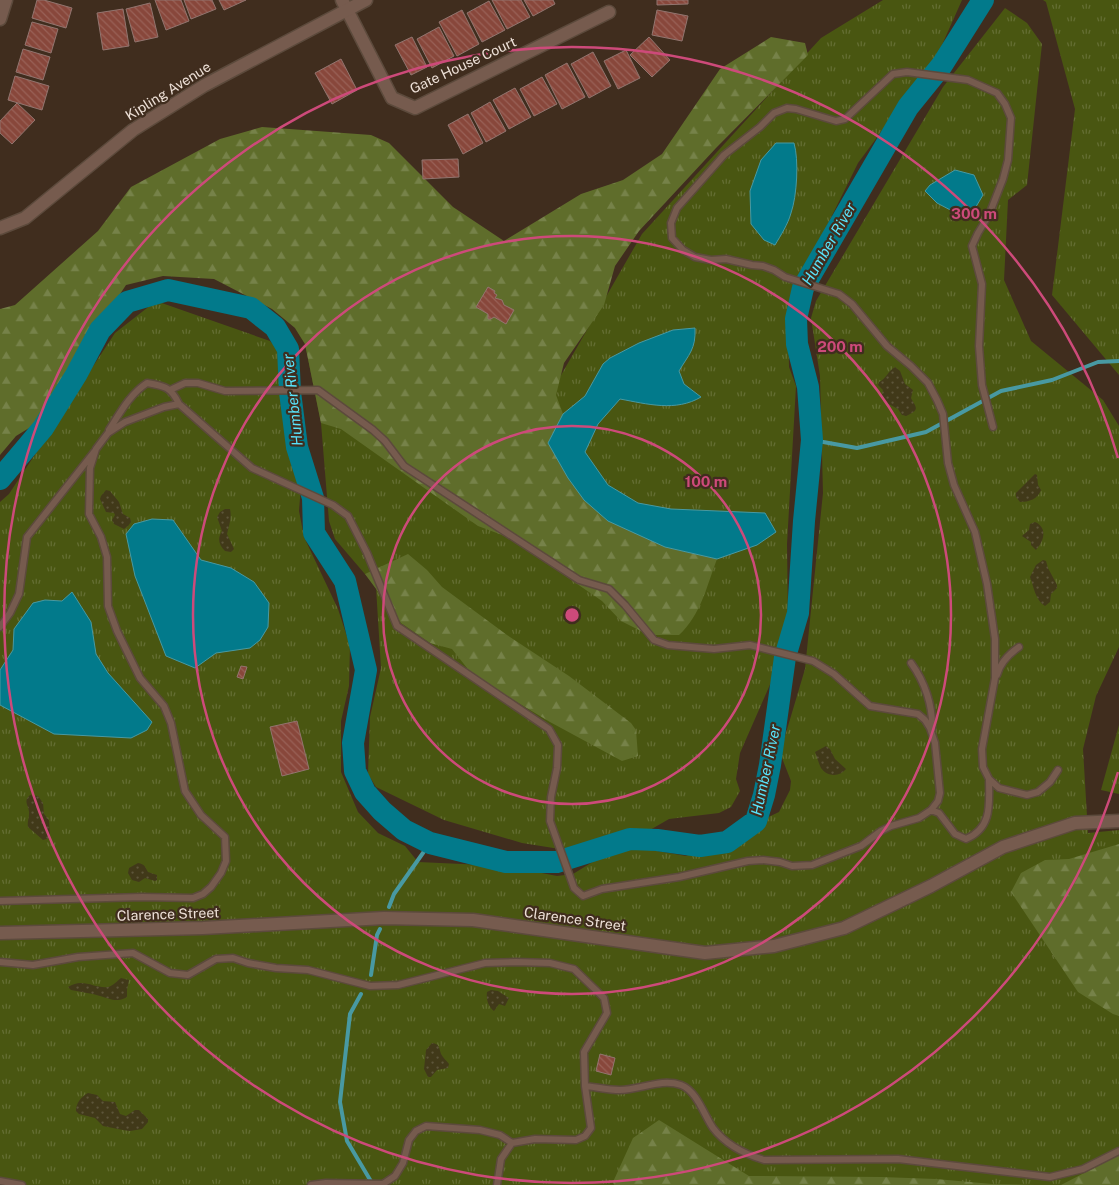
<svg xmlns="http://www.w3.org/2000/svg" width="1119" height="1185" font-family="'Public Sans',sans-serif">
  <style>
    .grass { fill: url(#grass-tufts) }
    .forest { fill: url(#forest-firs) }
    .sand { fill: url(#sand-dots) }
    .water { fill: #027a8b; stroke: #4899a2 }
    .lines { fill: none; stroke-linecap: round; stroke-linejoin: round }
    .stream { stroke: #4899a2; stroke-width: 4 }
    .river { stroke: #027a8b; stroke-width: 22 }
    .building { fill: url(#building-back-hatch); stroke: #92756f }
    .service-casing { stroke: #5c4a3c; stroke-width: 9 }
    .minor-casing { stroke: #5c4a3c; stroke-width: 15 }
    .tertiary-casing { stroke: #5c4a3c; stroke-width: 15 }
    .service { stroke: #765b4e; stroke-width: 6 }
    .minor { stroke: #765b4e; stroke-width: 12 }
    .tertiary { stroke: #765b4e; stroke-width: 12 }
    .ring { fill: none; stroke: #cd4a7a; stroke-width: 2.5 }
    .labels { text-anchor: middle; stroke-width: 4.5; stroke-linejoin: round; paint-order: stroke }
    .street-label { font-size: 14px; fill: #ede0d7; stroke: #402d1e }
    .water-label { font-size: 15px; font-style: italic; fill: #59e3fb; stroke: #402d1e }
    .centre { fill: #cd4a7a; stroke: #402d1e; stroke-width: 2.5 }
    .ring-label { font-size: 15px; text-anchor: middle; font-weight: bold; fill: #cd4a7a; stroke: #402d1e; stroke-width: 4.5; stroke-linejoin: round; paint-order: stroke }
  </style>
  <defs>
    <pattern id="grass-tufts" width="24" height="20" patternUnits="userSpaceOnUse" patternTransform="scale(1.25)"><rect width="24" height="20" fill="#495611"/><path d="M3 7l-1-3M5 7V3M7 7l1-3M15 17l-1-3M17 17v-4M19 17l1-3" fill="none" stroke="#646e33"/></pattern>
    <pattern id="forest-firs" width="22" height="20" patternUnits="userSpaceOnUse" patternTransform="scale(1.25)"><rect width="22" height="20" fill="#5f6d2b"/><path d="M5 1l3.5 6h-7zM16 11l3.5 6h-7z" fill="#768249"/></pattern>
    <pattern id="sand-dots" width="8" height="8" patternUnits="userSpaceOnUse" patternTransform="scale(1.25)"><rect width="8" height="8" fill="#413919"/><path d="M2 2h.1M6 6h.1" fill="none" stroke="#5d553a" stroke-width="1.8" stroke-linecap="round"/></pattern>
    <pattern id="building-back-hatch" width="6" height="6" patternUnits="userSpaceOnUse" patternTransform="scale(1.25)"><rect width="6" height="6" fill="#88473b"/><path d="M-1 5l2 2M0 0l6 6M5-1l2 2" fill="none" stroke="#996157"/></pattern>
  </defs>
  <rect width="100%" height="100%" fill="#402d1e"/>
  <path class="grass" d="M883 0H962L937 56 858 163 804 272 788 323 789 367 796 386 787 544 788 621 772 680 740 753 736 779 740 791 731 807 719 813 669 819 643 834 614 836 566 850 522 843 444 820 376 787 368 774 370 717 381 668 376 587 335 539 329 521 321 423 305 344 295 328 533 424 642 234 821 38Z
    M1043 0H1119V375L1052 295 1075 109 1046 2Z
    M1005 8 1027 23 1042 44 1027 185 1008 200 1004 280 1031 341 1103 400 1119 426V647L1096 696 1083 749 1088 833 1119 830V1185H0V502L9 494 115 333 156 301 270 341 289 361 302 473 299 511 304 537 338 609 350 646 349 686 341 721V772L358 812 378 833 405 846 418 862 505 866 557 876 573 874 612 850 646 849 686 856 779 812 790 790 791 781 780 753 805 669 823 493 820 376 811 318 816 301 943 87Z
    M1119 725V794L1101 790Z"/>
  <path class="forest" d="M771 37 805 43 808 55 716 148 639 231 615 266 604 305 564 363 556 395 563 414 548 443 665 547 717 559C707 585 701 615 679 635H649L621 621 602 601 510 538 478 526 341 429 321 423 305 344 295 328 272 309 214 279 163 276 126 285 34 425 16 436 0 455V309L15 305 98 231 131 187 220 139 262 127 371 135 389 143 453 207 504 241 581 194 623 180 662 154 720 69Z
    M408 554 427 570 442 587 507 635 569 676 631 723 636 730 638 756 622 761 550 722 492 687 471 673 452 649 430 643 401 623 365 574Z
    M1119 844V1016L1113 1014 1078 992 1011 892 1021 873 1045 860 1069 859Z
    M659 1120 749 1176 881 1177 936 1179 992 1184 1035 1185H614L613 1182 633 1138Z
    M1119 1155V1185H1061L1117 1156Z"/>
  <path class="sand" d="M895 367 900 371 905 384 913 390 911 398C915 406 920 409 910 414 904 417 908 416 902 415L898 409 883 401 881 398 883 390 878 385 879 382C886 379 888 371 895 367Z
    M1035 474 1037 475 1038 485 1041 490C1038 499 1029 502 1020 502L1016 497V493Z
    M106 490 110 491 119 502 123 514 130 518 131 522 128 526 124 529 114 524 112 520 115 515 114 513 106 512 100 499 101 496Z
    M225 509H230C232 518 229 525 227 534L234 549 231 552 225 551C219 545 217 539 222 531L217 517 220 512Z
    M1035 522C1048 528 1044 541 1036 550L1031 545V542L1022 536 1029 530 1030 524Z
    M1043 560 1046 561 1048 568 1057 585V588L1051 594 1050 602 1045 606C1035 600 1034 587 1030 577L1036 565Z
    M826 746 830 749 835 759 846 769C840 777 827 777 821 768 819 764 817 757 815 752Z
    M30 795 38 796 43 803 44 814 49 820 50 838 43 840 28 827C27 822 29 819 29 814 30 806 22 802 30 795Z
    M138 863C145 864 145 867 148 872L157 875V880L155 881 145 878 139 882 132 880 128 873 129 868Z
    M121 978 129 980 127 990V997C116 1003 111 999 100 996 91 993 80 992 71 990L68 987C83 977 95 989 108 987 113 986 117 981 121 978Z
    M491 990 498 991 509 998 505 1006 499 1004 494 1011C488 1006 486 999 487 992Z
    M432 1043C440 1044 439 1048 441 1054 443 1058 447 1061 449 1064L448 1068 437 1070 431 1077H428L424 1069 426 1050Z
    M88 1093 97 1095 103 1101 115 1102 120 1114 126 1116 135 1110H139L148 1119V1122L142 1129 130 1131 123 1130 103 1126 95 1118 79 1114 76 1111C76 1103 81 1097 88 1093Z"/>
  <path class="water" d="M776 143H794C799 160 797 196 791 213 788 224 781 235 775 245L764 240 751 224 750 191 761 160Z
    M955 170 974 175 983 195 974 210 958 214 937 203 925 191 930 185Z
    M695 328C696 349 689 354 679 371L684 384 701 397C676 412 647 404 620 399L598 424 585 452 608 485 638 503 671 509 765 513 776 532 757 545 717 559 665 547 608 521 584 500 568 478 548 443 563 414 585 396 603 364 610 358 639 343 673 330Z
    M152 519 173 520 201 560 231 568 254 582 269 603 268 627 260 640 250 648 216 653 195 668 166 656 135 576 126 534 134 524Z
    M72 592 91 622 96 654 108 673 152 722 147 730 131 738 54 734 0 705V670L13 650 14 629 33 603 45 600 62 601Z"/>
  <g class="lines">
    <path class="stream" d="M812 440 857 448 926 432 1001 391 1052 380 1098 362 1119 361
      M389 907 394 894 430 843
      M371 975 377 935 380 929
      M361 994 350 1014 340 1102 347 1141 372 1183"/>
    <path class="river" d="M0 479 43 428 76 375 100 330 127 302 168 290 251 308 275 327 288 349 290 392 297 447 313 498 314 533 345 581 366 670 353 743 355 771 365 792 382 811 404 830 430 843 506 862H557L630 839 657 840 700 846 727 842 756 821 764 795 770 765 785 657 798 613 804 521 812 440 808 387 797 344 796 319 803 288 908 107 942 65 983 0"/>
  </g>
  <path class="building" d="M37 0H44L72 8 66 28 32 18Z
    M155 0H181L189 21 166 30Z
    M184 0H212L216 9 191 19Z
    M219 0H246L224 10Z
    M492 0H521L530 17 507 29Z
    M524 0H553L555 4 533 16Z
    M657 0H688V4L657 5Z
    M489 1 505 30 482 42 467 13Z
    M150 3 158 37 135 42 126 9Z
    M123 9 129 46 103 50 97 13Z
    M462 10 479 44 457 56 439 22Z
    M657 10 688 16 682 41 652 35Z
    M32 22 58 29 51 53 25 45Z
    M439 27 454 56 432 68 417 39Z
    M412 37 427 67 411 75 395 45Z
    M649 37 670 60 652 77 630 55Z
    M23 49 50 57 43 80 16 72Z
    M626 50 640 78 618 89 604 61Z
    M593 52 611 86 589 98 571 64Z
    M341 59 357 90 332 104 315 73Z
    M567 63 585 97 562 109 545 75Z
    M15 76 49 86 42 110 8 100Z
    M542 77 557 104 534 116 520 89Z
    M515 88 531 117 509 129 493 100Z
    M490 102 506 131 486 142 471 113Z
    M17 103 35 120 12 144 0 133V121Z
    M468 114 483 143 463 154 448 125Z
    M458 159 459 177 423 179 422 160Z
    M488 287 495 291 494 293 497 295 495 298 502 300 504 305 514 310 506 324 494 317 491 319H488V314L476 307Z
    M241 666 247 667 243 679 237 677Z
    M297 721 309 769 282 776 270 727Z
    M600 1054 615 1058 611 1075 596 1071Z"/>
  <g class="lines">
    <defs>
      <path id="service" d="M993 427 982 385 979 346 982 284 972 246 978 233 989 215 1003 179 1008 160 1011 118 1005 104 997 93 968 80 907 72 893 74 845 119 836 121 796 109 787 108 774 113 760 127 724 155 677 208 671 223 672 238 683 250 695 257 711 260 726 259 752 265 763 266 774 270 785 277 839 294 852 304 887 346 911 366 928 383 937 400 943 414 948 463 954 485 975 532 987 584 995 639V678L982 749 983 767 989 779 999 788 1027 795 1038 792 1050 782 1058 770
        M109 430C120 413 129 395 147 383 165 386 171 387 179 404
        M0 627 10 613 19 594 27 537 94 452
        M911 663C925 682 933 706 932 729
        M997 675C1000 663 1009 654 1019 647
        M931 810 939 813 955 834 966 839C993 828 989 803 989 779
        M0 901 142 897 193 898 203 894 211 887 221 873 226 861 225 837 201 815 185 791 171 723 164 706 140 678 117 631 108 606 107 557 101 537 89 514 90 468 96 449 108 433 125 422 164 407 179 404 252 468 333 505 348 516 367 553 397 626 549 729 558 745 557 768 551 797 550 821 574 888 583 896 602 889 679 877 748 861 763 860 780 862 792 866 812 865 861 846 881 831 891 826 919 818 931 810 938 801 940 793 935 743 930 728 925 720 918 714 870 706 834 674 813 661 750 645 714 649 668 645 654 640 625 605 609 589 579 580 404 466 385 441 373 430 318 390 225 391 198 383H185L170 390
        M0 962 33 965 78 957 133 953 170 973 188 975 216 959 233 958 248 963 276 968 308 970 370 986 398 985 485 963 516 962 550 963 574 969 604 998 607 1013 584 1052 585 1086 591 1128 585 1136 576 1140 535 1139 512 1143 500 1135 480 1130 426 1126 416 1131 409 1140 403 1163 395 1176 383 1184 326 1183 311 1185
        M585 1086C596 1087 608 1090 620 1090 640 1090 661 1078 681 1085 697 1091 704 1115 713 1128 726 1145 744 1154 764 1160L898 1159 1050 1177 1083 1169 1119 1151
        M0 1181 22 1185
        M497 1185 501 1159 512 1143"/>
      <path id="minor" d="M342 0 392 98 415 108 609 12
        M0 19 6 0"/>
      <path id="tertiary" d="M0 228 25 218 133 130 205 85 366 0
        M0 933 203 928 384 918 473 920 705 953 774 946 844 928 931 886 1003 847 1075 823 1119 821"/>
    </defs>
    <use href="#service" class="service-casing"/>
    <use href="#minor" class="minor-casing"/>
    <use href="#tertiary" class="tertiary-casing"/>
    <use href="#service" class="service"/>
    <use href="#minor" class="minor"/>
    <use href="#tertiary" class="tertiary"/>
  </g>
  <g class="ring">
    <circle cx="572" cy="615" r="189"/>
    <circle cx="572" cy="615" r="379"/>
    <path d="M1118 772A568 568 0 1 1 1118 458"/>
  </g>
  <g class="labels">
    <g class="street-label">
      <text transform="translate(463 65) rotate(-25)" y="5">Gate House Court</text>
      <text transform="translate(168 91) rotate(-32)" y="5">Kipling Avenue</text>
      <text transform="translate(168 914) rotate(-2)" y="5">Clarence Street</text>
      <text transform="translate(575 919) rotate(8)" y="5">Clarence Street</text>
    </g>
    <g class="water-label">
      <text transform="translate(829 244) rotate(-60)" y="5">Humber River</text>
      <text transform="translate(293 400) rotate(-96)" y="5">Humber River</text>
      <text transform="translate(766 770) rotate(-78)" y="5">Humber River</text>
    </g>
  </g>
  <circle cx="572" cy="615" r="8" class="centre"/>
  <g class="ring-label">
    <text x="974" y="219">300 m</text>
    <text x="840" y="352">200 m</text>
    <text x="706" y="487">100 m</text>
  </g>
</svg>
